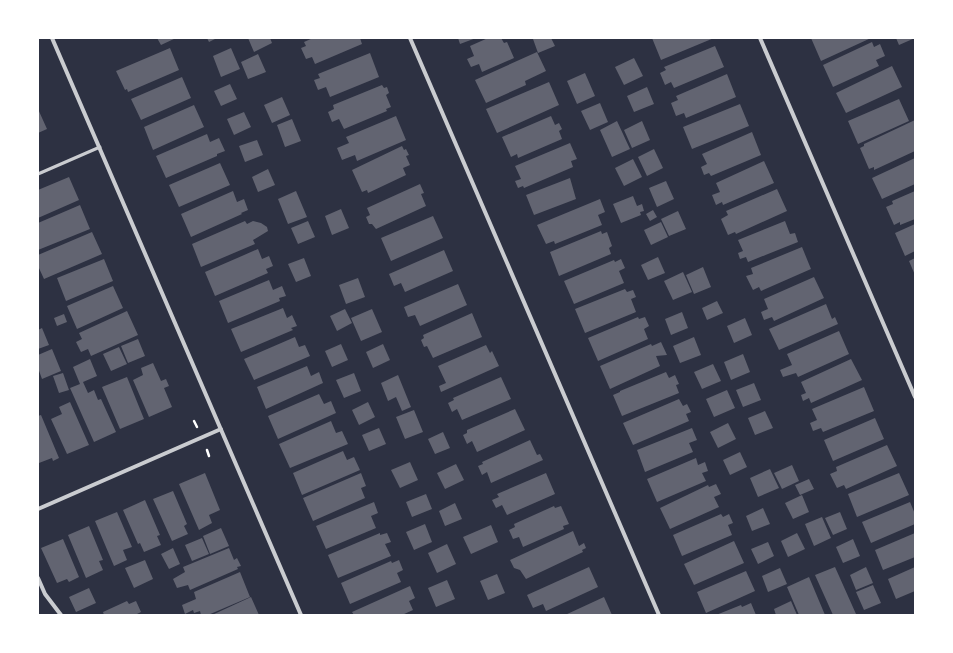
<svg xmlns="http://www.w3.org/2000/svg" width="953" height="653" font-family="Lato,sans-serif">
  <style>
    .building { fill: #626471 }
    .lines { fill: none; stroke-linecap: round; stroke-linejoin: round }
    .path { stroke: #fff; stroke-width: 2.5 }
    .service { stroke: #caccd0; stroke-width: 3 }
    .minor { stroke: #caccd0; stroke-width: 4 }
  </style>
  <rect width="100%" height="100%" fill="#2d3142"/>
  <path class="building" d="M157 38H176L161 45Z
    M207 38H217L209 42Z
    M248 38H270L272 43 254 52Z
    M313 38H360L362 44 315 64 312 57 306 59 301 48 306 46 304 42Z
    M458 38H476L460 44Z
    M488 38H501L504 43 507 42 514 58 482 72 479 64 471 67 467 59 474 56 470 46Z
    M536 38H551L555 46 538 53 533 39Z
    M652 38H714L661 60Z
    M811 38H871L821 61Z
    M896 38H915L899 45Z
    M872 42 874 47 880 44 885 56 876 60 879 66 833 87 823 65Z
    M715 46 724 67 674 88 671 82 665 85 660 73 666 70 664 67Z
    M170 48 179 70 128 92 127 89 125 90 116 71Z
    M231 48 240 69 221 77 213 56Z
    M537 52 546 71 525 81 526 85 486 103 475 80Z
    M370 53 379 77 330 97 326 87 318 90 314 80 320 78 318 74Z
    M258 54 266 72 248 79 241 62Z
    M634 58 643 76 624 85 615 67Z
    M892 66 902 87 846 113 836 93Z
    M585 73 595 96 577 104 567 81Z
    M727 74 736 97 686 118 684 113 676 116 671 103 678 100 676 96Z
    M182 77 191 98 141 120 131 99Z
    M549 82 559 105 497 133 486 109Z
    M230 84 237 99 221 106 214 91Z
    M382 85 384 88 387 87 389 93 386 95 391 107 386 109 387 111 344 129 339 119 332 122 328 112 334 109 333 105Z
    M647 87 654 104 634 112 627 96Z
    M282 97 290 115 272 123 264 105Z
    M899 99 909 121 858 144 848 121Z
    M600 103 608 122 590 130 581 111Z
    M740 104 749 126 692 149 683 127Z
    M194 105 204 127 153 150 144 127Z
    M38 109 47 129 38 133Z
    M244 112 251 127 234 135 227 119Z
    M396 116 406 140 357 161 355 155 342 160 337 148 349 143 346 137Z
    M551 116 555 125 559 123 562 129 559 131 562 139 518 158 517 154 511 157 502 137Z
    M292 119 301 141 285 147 277 125Z
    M915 120V151L874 170V167L869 169 860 148 864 146V144Z
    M617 121 630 149 612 157 600 130Z
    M642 121 650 140 632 148 624 130Z
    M752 132 761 155 711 176 709 173 704 175 701 167 707 164 702 154Z
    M207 134 210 142 219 138 225 151 217 154V156L166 178 156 156Z
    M257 140 263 155 245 162 239 146Z
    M570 143 577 159 571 161 573 167 524 188 523 186 518 188 515 181 521 179 515 166Z
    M402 146 404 150 406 149 409 155 406 156 410 165 403 168 406 175 368 193 367 190 362 192 352 170Z
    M654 149 663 168 647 176 638 157Z
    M915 158V184L882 199 872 178Z
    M633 159 642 177 624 186 615 168Z
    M764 161 774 183 723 205 722 202 716 205 712 195 720 192 716 183Z
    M220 163 230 185 179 207 169 185Z
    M268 169 275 185 258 192 252 177Z
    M69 177 79 200 38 218V190Z
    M570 178 576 199 534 215 526 195Z
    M666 181 674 199 657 207 649 188Z
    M420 184 424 193 421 194 426 206 376 229 372 224H369L366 217 370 215 367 208Z
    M777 189 787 211 736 234 735 232 728 235 721 219 728 215 726 211Z
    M233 191 237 202 244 199 248 210 241 213 242 214 191 237 181 214Z
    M296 191 307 217 288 224 278 199Z
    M915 191V219L900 225V222L894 225 886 207 893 204 892 201Z
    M633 196 637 206 642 204 644 211 640 212 641 215 621 223 613 204Z
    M600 199 605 212 598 215 602 225 555 244 554 241 546 244 537 225Z
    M80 205 90 229 38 250V223Z
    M341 209 349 228 332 235 325 216Z
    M653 210 657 217 650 221 646 214Z
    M678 211 686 229 669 236 661 219Z
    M433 216 443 238 391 261 381 238Z
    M245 221 247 224 253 221 261 223 267 227 268 231 253 240 255 244 201 267 192 244Z
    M308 221 315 237 298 244 291 228Z
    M785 221 790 234 795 233 798 242 748 262 746 257 740 259 738 253 743 251 738 240Z
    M661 222 668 237 651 245 644 230Z
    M915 224V251L905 256 895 233Z
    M601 231 602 234 607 232 612 246 609 248 611 254 559 276 550 252Z
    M92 232 102 254 44 279 38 266V255Z
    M802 247 811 269 761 291 759 287 753 290 746 276 753 274 751 268Z
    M258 249 262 259 269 256 273 266 266 269 268 273 215 296 205 272Z
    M444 250 453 271 405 292 401 283 394 286 389 274Z
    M658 257 665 273 648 280 641 265Z
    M304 258 311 276 296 282 288 264Z
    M915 258V275L909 261Z
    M104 259 113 281 66 301 57 278Z
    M621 259 625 268 619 271 624 283 574 304 564 281 614 260 615 262Z
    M703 267 711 287 694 294 686 275Z
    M683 272 692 292 673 300 664 281Z
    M814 277 824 298 774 321 772 317 764 320 761 312 768 309 764 299Z
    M358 278 365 297 346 304 339 285Z
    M269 280 273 290 282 286 286 296 279 298 280 301 228 323 219 301Z
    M458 284 467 305 420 326 415 315 408 317 404 307Z
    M113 286 123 308 77 329 67 306Z
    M625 289 627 292 633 290 636 297 631 299 636 312 585 333 575 309Z
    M717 301 723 313 707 320 702 308Z
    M826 304 832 319 835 317 838 324 779 350 769 329Z
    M283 308 287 318 292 315 297 326 291 328 293 330 241 352 231 329Z
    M345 309 352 323 337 331 330 316Z
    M372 309 382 332 361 341 351 318Z
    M127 311 138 335 91 356 88 349 81 352 76 342 82 339 79 333Z
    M682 312 688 328 671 335 665 319Z
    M472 313 482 337 433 358 427 346 424 347 421 340 424 338 423 335Z
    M64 314 67 322 57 326 54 318Z
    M638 317 639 319 645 317 649 326 644 329 648 339 598 361 588 338Z
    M745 318 752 335 734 343 727 326Z
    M42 328 49 345 38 349V330Z
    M839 331 849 354 798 377 796 373 783 377 780 370 792 365 787 354Z
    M295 337 299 347 305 345 310 356 254 380 244 359Z
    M694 337 701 355 680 363 673 346Z
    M138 339 145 356 128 363 121 346Z
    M661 342 667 355 656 356 660 366 610 389 600 366 651 344 652 346Z
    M341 344 348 360 332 367 325 351Z
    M383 344 390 360 373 368 366 352Z
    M486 345 490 353 492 351 499 366 441 392 439 386 446 383 438 366Z
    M119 347 127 364 111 371 103 354Z
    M52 349 61 371 42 379 38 368V355Z
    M743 354 750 372 731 380 724 362Z
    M90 359 97 376 83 382 88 393 94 390 98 400 101 399 116 432 94 442 70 388 80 384 73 367Z
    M851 359 862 380 811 403 809 398 803 401 801 395 806 393 801 382Z
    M153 363 161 381 166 379 169 386 164 388 172 407 149 417 133 380 143 375 141 368Z
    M713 364 721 381 702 389 694 372Z
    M307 366 311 376 319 372 323 383 266 409 257 387Z
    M666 372 669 378 675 375 679 384 676 385 679 393 622 416 613 395 620 392V391Z
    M63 373 69 390 59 393 53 376Z
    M354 373 361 391 344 398 336 380Z
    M398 375 411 407 402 411 396 397 388 401 381 383Z
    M127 377 144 419 120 429 102 387Z
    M501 377 511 399 462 420 457 409 452 412 448 403 454 400 453 398Z
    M754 383 761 400 743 407 736 390Z
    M864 387 874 411 823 432 821 428 813 431 810 423 817 420 812 409Z
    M727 390 735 408 714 417 706 399Z
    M319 394 324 404 331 401 336 413 278 439 268 416Z
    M679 399 683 406 687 404 691 412 686 414 689 421 633 445 623 423Z
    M70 402 89 445 67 454 51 419 62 414 59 407Z
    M368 402 375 417 359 425 352 410Z
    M515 409 525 430 477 452 472 441 467 444 463 435 467 433V430Z
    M414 410 423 432 405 439 396 417Z
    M765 411 773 428 755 435 748 418Z
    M41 415 59 458 53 461 52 458 39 463 38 416Z
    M875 418 884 439 833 461 824 440Z
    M331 421 336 433 342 431 348 444 290 468 279 444Z
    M728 423 736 439 718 448 710 432Z
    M379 428 386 444 369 451 362 435Z
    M692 428 697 440 689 443 693 452 645 472 637 450Z
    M443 432 450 448 435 454 428 439Z
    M530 440 537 455 540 454 543 460 491 483 487 472 482 475 478 466 483 464 482 462Z
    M887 445 897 466 846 489 844 485 837 488 830 474 837 471 836 467Z
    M343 451 347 460 354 457 360 470 302 495 293 473Z
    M740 452 747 467 730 475 723 460Z
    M696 458 698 465 705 462 708 471 702 473 706 481 657 502 647 479Z
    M410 462 418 480 400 488 391 470Z
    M456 464 464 480 445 489 437 473Z
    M792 465 799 481 782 489 774 473Z
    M770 469 779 488 758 497 750 478Z
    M205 473 220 510 209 515 212 523 199 530 179 484Z
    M361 473 366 486 361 488 365 498 313 521 303 498Z
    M546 473 555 494 507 515 502 505 496 508 492 500 499 497 497 494Z
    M899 473 909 495 857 517 848 494Z
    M809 479 814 489 800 495 795 485Z
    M716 484 721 494 714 497 719 507 670 529 660 508 708 485 709 487Z
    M173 491 187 524 184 526 188 534 172 541 153 499Z
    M426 494 432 509 412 517 406 502Z
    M802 495 809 512 793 519 785 503Z
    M145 500 160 535 157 536 161 545 144 552 140 543 138 544 123 510Z
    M374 502 378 513 371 516 376 528 326 549 316 526Z
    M910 502 915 514V524L871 543 862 522Z
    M455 503 462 519 445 526 439 511Z
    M554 506 555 508 561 506 569 524 563 526 564 529 523 547 519 537 513 539 509 530 515 527 514 524Z
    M763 508 770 524 752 531 746 516Z
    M117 512 132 547 123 550 127 560 114 566 95 521Z
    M840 512 847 529 833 535 825 518Z
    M721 514 723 517 729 514 733 523 728 525 732 535 682 556 673 535Z
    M822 517 831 538 814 546 805 524Z
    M425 524 432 542 414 550 406 532Z
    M491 525 498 542 471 554 463 537Z
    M89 526 103 560 99 561 103 570 86 578 68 535Z
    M221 528 229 546 210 554 203 536Z
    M573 531 579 546 584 543 586 548 582 550 583 552 526 579 520 570 514 568 510 560Z
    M380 533V535L387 533 391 542 385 544 391 556 338 578 328 555Z
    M797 533 805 549 788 557 781 541Z
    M915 533V557L883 570 875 550Z
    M202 538 209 554 192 561 185 545Z
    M63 539 79 577 69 582 67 579 57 583 41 548Z
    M853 539 860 556 843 563 836 547Z
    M734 541 744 563 694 585 684 564Z
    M768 542 774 556 758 564 751 549Z
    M447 544 456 564 437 573 428 553Z
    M173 548 180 564 169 569 161 554Z
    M229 548 234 560 237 558 241 566 237 567 238 569 190 590 188 585 177 588 173 579 185 572 183 567Z
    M145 560 153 579 134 588 125 568Z
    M399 560 403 570 397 573 401 582 350 604 341 583 391 561 392 563Z
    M589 567 598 587 546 611 543 604 533 608 527 595Z
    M835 567 856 614 854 615H833L815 575Z
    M866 567 873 583 856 590 850 575Z
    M915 567V591L896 599 888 579Z
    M780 568 787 584 768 592 762 576Z
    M746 571 755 591 706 613 697 592Z
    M240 572 250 597 208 615H201L200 611 194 613 193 610 185 614 182 605 196 599 194 592Z
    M497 574 505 593 488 600 480 581Z
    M809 577 825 615H799L787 587Z
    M447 580 455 599 436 607 428 588Z
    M873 585 881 603 864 610 856 592Z
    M410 586 415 598 409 601 413 610 402 615H354L352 612Z
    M89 588 96 603 76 612 69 597Z
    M251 597 259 615H212Z
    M604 597 612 615H565Z
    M127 601 129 604 136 601 141 612 135 615H104L103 612Z
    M791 601 797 615H776L774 609Z
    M751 603 756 615H716L741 605 742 607Z"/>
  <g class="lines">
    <path class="path" d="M194 421 197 427
      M207 450 209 456"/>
    <path class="service" d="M38 174 100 147"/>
    <path class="minor" d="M52 38 301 615
      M410 38 659 615
      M760 38 915 397
      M38 509 221 429
      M38 578 45 594 61 615"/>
  </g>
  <rect width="953" height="653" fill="none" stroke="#ffffff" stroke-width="78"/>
</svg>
